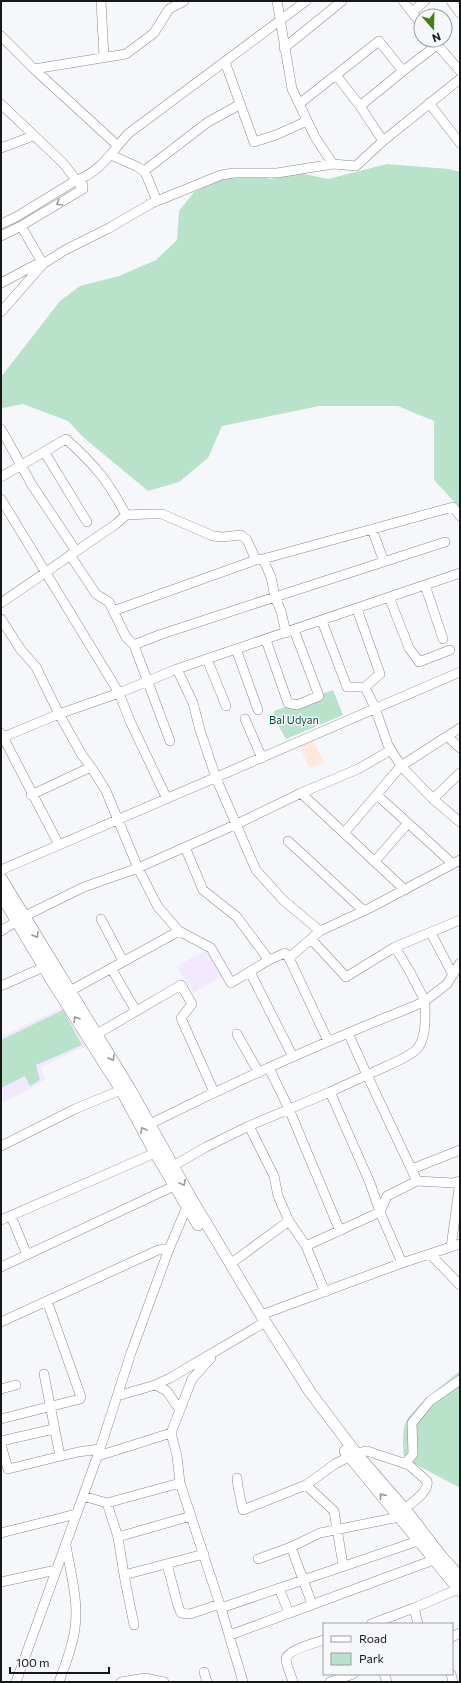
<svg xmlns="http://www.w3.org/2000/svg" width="461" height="1683" font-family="Commissioner,sans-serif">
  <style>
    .education { fill: #f2e9fe }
    .medical { fill: #fee9db }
    .green { fill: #b8e3ca }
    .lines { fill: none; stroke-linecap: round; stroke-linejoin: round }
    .minor-casing { stroke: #8a8b8d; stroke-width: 10 }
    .major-casing { stroke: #8a8b8d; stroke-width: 12 }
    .minor { stroke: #fff; stroke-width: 9 }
    .major { stroke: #fff; stroke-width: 11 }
    .oneway { stroke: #969797 }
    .labels { text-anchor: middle; stroke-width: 3; stroke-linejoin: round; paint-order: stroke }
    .park-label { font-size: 11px; fill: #005635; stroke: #f6f7fa }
  </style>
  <rect width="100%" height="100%" fill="#f6f7fa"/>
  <path class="education" d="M207 949 222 976 194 993 176 967Z
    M65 1006 86 1046 41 1067 45 1079 33 1088 1 1103V1037Z"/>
  <path class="medical" d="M313 741 324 762 316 766 309 767 300 747Z"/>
  <path class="green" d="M387 164 449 169 460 172V508L434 480V421L398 406H319L222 426 208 458 179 482 148 491 84 438 68 421 23 404 3 408 1 407V377L60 301 80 286 119 276 156 260 177 240 179 211 194 192 229 176 255 173 270 179 295 172 328 179Z
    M333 690 343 715 286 739 273 716 274 711Z
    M63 1010 82 1045 36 1065 40 1080 30 1086 25 1076 1 1088V1040Z
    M460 1371V1488L404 1458C403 1448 402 1435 405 1424 408 1412 449 1380 460 1371Z"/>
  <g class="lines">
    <defs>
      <path id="minor" d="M101 1 104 57
        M277 1 292 89 315 137 333 164 356 166 383 141
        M403 1 421 24
        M451 1 460 13
        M412 12 425 1
        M1 36 34 69 117 145
        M434 41 460 71
        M284 48 342 1
        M225 62 254 142 276 135 307 121
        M34 69 126 54 154 33 169 9 184 1
        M336 75 360 106 383 141 460 79
        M429 103 460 143
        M1 104 63 163 83 189
        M299 104 379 41 403 71 437 45
        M360 106 403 71
        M1 148 33 136
        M111 155 138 167 145 172 157 201
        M144 171 208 122 239 105
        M1 224 16 217 75 181C101 172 111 152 129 133L306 1
        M1 236 21 226 83 189V185
        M1 283 35 265 43 264 21 226
        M1 312 43 264 65 250 109 228 152 203 221 175 234 173H277L333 164
        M1 429 32 485 76 551
        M45 453 87 522
        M1 477 66 439C94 464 109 482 126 515L116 524 1 603
        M1 499 119 693 130 721 167 799
        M126 515 148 514H162L213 536 223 537 241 535 247 540 256 560
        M372 529 384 562
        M70 555 96 594 109 602 126 637 134 645 170 741
        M263 559 453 507 460 516
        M425 585 443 639
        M389 597 409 648 419 662 450 650
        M113 611 256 560 263 559 271 577 275 597 445 542
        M1 619 21 650 36 667 59 714 82 755 91 767
        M322 621 347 687H365L380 674 357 609
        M266 640 288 703 297 705 319 696 294 630
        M134 645 159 635 275 597 281 611 286 633
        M236 649 258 710
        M207 659 226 706
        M177 669 193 703 200 730 216 778 256 870 283 900 320 931
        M365 687 375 708 388 745 401 766 460 728
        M245 719 262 758
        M1 733 59 845
        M448 737 460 748
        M1 738 59 714 119 693 177 669 460 573
        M301 793 358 769 391 750
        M31 795 91 767 106 791 138 868 158 907 179 931 211 948 231 983 269 960 285 953 289 958 320 931 370 908 460 860
        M377 795 453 864
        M433 799 460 773
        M344 833 405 890
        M288 841 364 911
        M185 847 203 890 237 917 269 960
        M375 861 408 823
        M1 870 460 672
        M101 919 123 961
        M1 931 25 916 84 887 138 868 237 824 301 793 344 833 401 766 433 799 460 822
        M431 933 453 975
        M311 939 346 977 395 947 460 920
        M289 958 328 1041
        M111 968 136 1011
        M250 972 293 1057
        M1 986 44 967
        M70 991 179 931
        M348 1033 367 1075C379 1069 409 1058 417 1049 427 1037 425 1016 425 1001L447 984 460 963
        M97 1034 181 985 192 1004 181 1018 214 1092
        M237 1034 259 1073
        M269 1068 289 1109 340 1231
        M330 1092 367 1075 417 1181 387 1196 380 1212
        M150 1124C236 1081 323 1042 412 1007L425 1001 410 972 395 947
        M249 1126 330 1092 370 1183 380 1212
        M1 1146 75 1109 121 1090
        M173 1166 206 1147 249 1126 274 1176 278 1196 289 1221
        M412 1169 460 1150
        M417 1181 453 1183 460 1181
        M11 1216 27 1255
        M1 1220 155 1153
        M306 1246 325 1292
        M451 1247 460 1181
        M430 1254 460 1285
        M230 1264 289 1221 306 1246 380 1212 402 1263
        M1 1267 174 1186
        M261 1315 402 1263 460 1244
        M1 1322 158 1250 169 1249
        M44 1374 60 1456
        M155 1385 167 1391 179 1409
        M1 1389 16 1385
        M117 1396 155 1385 170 1378 260 1325
        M1 1419 80 1399 81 1397 47 1301
        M171 1433 192 1379 211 1358
        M1 1441 54 1429
        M1 1445 8 1469 78 1452 100 1449
        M98 1456 171 1433 177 1456 180 1483
        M405 1464 413 1454 412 1423 430 1401 460 1380
        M237 1478 238 1487 243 1510 306 1485
        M83 1496 107 1503 180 1483 221 1608
        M107 1503 118 1537 124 1575
        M1 1533 76 1514
        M118 1537 191 1516
        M258 1559 291 1547
        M167 1564 178 1606 181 1613 190 1614 220 1604
        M343 1565 334 1511 306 1485 335 1464 356 1453 367 1451 409 1465 427 1481C430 1491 412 1503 404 1509
        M1 1582 56 1570
        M279 1588 289 1613
        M312 1604 291 1547 320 1533 399 1517
        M414 1608 418 1624
        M371 1624 414 1608 458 1589
        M134 1625 124 1575 204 1554
        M230 1635 439 1558
        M452 1637 460 1633
        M204 1672 207 1682
        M384 1674 387 1682
        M451 1674 453 1682
        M16 1682 100 1449 131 1353 169 1249 189 1202
        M59 1682C65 1665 73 1646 75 1628 79 1601 70 1571 66 1545
        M121 1682 145 1678 164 1682
        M243 1682 221 1608 418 1541
        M293 1682C291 1675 287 1667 286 1660 286 1650 315 1643 324 1640
        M330 1682 353 1674"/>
      <path id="major" d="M1 878 130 1089 191 1198 261 1315 310 1392 356 1453 408 1513 442 1557 460 1577
        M1 895 52 981 121 1090 155 1153 198 1225
        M345 1451 460 1591"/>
    </defs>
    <use href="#minor" class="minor-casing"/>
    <use href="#major" class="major-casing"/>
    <use href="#minor" class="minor"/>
    <use href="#major" class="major"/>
  </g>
  <defs><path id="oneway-chevron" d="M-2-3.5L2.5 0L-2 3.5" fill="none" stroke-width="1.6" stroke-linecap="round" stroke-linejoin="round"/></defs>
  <g class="oneway">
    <use href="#oneway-chevron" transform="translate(59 203) rotate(149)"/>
    <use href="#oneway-chevron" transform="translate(36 935) rotate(59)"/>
    <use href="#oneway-chevron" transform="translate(76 1019) rotate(-122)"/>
    <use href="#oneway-chevron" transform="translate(112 1058) rotate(59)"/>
    <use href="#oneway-chevron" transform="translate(143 1130) rotate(-119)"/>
    <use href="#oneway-chevron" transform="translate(183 1183) rotate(62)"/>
    <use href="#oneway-chevron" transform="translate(382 1496) rotate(-129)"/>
  </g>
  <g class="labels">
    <g class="park-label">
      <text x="294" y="724">Bal Udyan</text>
    </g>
  </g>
  <rect width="461" height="1683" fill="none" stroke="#161717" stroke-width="4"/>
  <rect x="323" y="1623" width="130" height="52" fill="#f6f7fa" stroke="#9c9d9f"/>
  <rect x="331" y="1636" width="20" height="6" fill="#ffffff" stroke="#9c9d9f"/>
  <text x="359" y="1643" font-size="12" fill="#161717">Road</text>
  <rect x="331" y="1653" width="20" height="12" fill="#b8e3ca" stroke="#9c9d9f"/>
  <text x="359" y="1663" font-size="12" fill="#161717">Park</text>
  <g transform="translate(433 28) rotate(160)"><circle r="19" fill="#f6f7fa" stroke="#9c9d9f"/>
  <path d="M0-3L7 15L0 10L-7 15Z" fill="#457e17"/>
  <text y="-6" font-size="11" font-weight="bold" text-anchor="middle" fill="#161717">N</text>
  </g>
  <path d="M10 1667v6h99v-6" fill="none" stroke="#161717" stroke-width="2"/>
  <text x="16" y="1667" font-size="12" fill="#161717" stroke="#f6f7fa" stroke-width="3" paint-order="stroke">100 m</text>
</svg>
